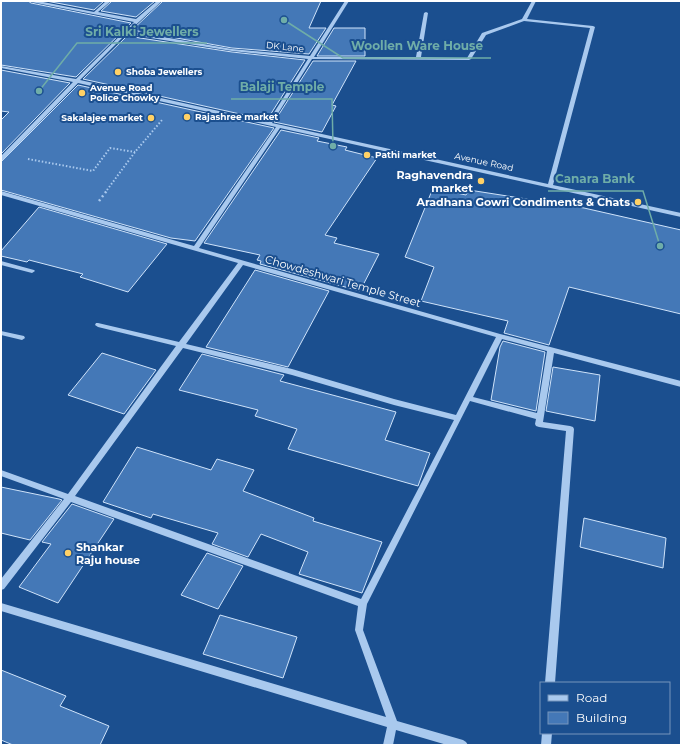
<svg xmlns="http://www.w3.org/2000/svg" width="682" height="746" font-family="Montserrat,sans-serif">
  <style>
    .building { fill: #4478b7; stroke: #cfe3fa }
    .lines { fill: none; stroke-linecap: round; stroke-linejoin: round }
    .path-far1 { stroke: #a9c9ee; stroke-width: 2; stroke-dasharray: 1.5 2; stroke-linecap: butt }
    .path { stroke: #a9c9ee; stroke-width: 2.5; stroke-dasharray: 2 3; stroke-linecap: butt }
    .minor { fill: #a9c9ee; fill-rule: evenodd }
    .poi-dot { fill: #ffd166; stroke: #1b4f8f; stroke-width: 1.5 }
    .labels { text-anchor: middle; stroke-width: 4; stroke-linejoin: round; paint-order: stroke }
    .far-street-label { font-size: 9px; fill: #fff; stroke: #1b4f8f }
    .far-poi-label { font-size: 9px; font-weight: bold; fill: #fff; stroke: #1b4f8f; text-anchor: start }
    .poi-label { font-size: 11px; font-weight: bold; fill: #fff; stroke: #1b4f8f; text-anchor: end }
    .street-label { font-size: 11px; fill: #fff; stroke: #1b4f8f }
    .leader { fill: none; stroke: #6fada8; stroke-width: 1.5 }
    .callout-dot { fill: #6fada8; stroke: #1b4f8f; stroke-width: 1.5 }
    .callout-label { font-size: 12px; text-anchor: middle; font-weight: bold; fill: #6fada8; stroke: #1b4f8f; stroke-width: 4; stroke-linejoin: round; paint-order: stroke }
  </style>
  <rect width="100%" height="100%" fill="#1b4f8f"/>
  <path class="building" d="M1 1H28L31 3 131 23 76 77 1 65Z
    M46 1H104L94 10Z
    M112 1H155L136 17 101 11Z
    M163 1H321L309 28H326L309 54 232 48 132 30Z
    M334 28H365V56H317Z
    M127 36 232 52 305 60 267 120 83 79Z
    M313 61H356L332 105 336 106 322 132 274 122Z
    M1 70 70 83 1 154V120L9 112 1 111Z
    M78 85 274 128 195 241 171 238 1 190V162Z
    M281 130 319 138 317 141 347 147 345 150 377 158 325 235 337 238 334 243 379 254 360 291 260 264 261 261 257 260 260 255 204 243Z
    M433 188 466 195 469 190 584 208 681 230V314L569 287 549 345 504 333 508 321 421 301 434 267 405 257Z
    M39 207 167 244 128 292 80 277 83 274 29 260 27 262 1 256V251Z
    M255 270 329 291 288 367 206 347Z
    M503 341 545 352 536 411 491 400 500 347Z
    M102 353 156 370 124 414 68 395Z
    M202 354 284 375 280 381 396 412 385 440 430 453 418 486 288 449 297 429 255 416 258 410 179 390Z
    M553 367 600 375 595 421 546 411Z
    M137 447 211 470 217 459 254 470 243 491 314 518 313 521 382 542 362 593 299 574 308 552 261 534 248 557 212 544 218 533 153 514 151 518 103 502Z
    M1 487 59 499 62 500 30 540 1 533Z
    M72 504 114 519 58 603 19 587 51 544 42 542Z
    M584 518 666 538 663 568 580 547Z
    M207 553 243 566 218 609 181 595Z
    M220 615 297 637 283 678 203 654Z
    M1 670 66 696 60 706 109 726 100 745H13L1 740Z"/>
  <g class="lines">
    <path class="path-far1" d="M28 159 93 171 110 148 135 152
      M107 190 135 152 162 120"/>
    <path class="path" d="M99 201 108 189"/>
    <path class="minor" d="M29 1H38L94 12 106 1H111L98 12 136 19 157 1H162L129 31 232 49 310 56 345 1H349L314 57H416L424 13 426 12 428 13 421 57 467 58 482 33 522 19 532 1H536L527 19 593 26 595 27 553 185 681 213V217L280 128 199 248 500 334 681 381V387L554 353 543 422 570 426 573 427 574 429 555 683H545L566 431 539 427 536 426 535 424 536 419 470 401 367 604 363 630 397 721 463 740 466 742 468 745H447L396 730 393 745H383L387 727 1 611V603L386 717 355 630 358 606 71 502 4 589 1 590V579L64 499 1 476V470L68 494 176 346 98 327 95 325 96 323H98L179 342 238 263 1 195V191L194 246 276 127 78 83 3 160 1 161V156L73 82 1 68V66L76 79 134 22 31 2ZM524 21 590 28 548 184 272 123 312 59 469 60 471 59 486 35ZM126 34 232 51 308 59 268 122 80 80ZM243 265 496 337 456 415 394 399 292 369 186 344ZM502 339 547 351 537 413 473 397ZM183 348 292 375 394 405 454 420 361 599 75 496Z
      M1 261 34 270 35 271 32 273 1 265Z
      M1 331 24 336 25 338 22 340 1 335Z
      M542 733H552L551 745H541Z"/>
  </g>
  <g class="poi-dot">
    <circle cx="118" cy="72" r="4"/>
    <circle cx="82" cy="93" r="4"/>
    <circle cx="187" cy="117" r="4"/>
    <circle cx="151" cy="118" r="4"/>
    <circle cx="367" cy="155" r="4"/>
    <circle cx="481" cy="181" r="4"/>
    <circle cx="638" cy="202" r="4"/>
    <circle cx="68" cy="553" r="4"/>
  </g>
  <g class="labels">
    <g class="far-street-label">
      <text transform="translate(285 47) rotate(6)" y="3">DK Lane</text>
      <text transform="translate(484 162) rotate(12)" y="3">Avenue Road</text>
    </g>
    <g class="far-poi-label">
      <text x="126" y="75">Shoba Jewellers</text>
      <text x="90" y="91">Avenue Road<tspan x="90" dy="10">Police Chowky</tspan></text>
      <text x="195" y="120">Rajashree market</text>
      <text x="143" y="121" text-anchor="end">Sakalajee market</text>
      <text x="375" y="158">Pathi market</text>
    </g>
    <g class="poi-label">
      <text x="473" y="179">Raghavendra<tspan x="473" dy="13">market</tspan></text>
      <text x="630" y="206">Aradhana Gowri Condiments &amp; Chats</text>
      <text x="76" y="551" text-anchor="start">Shankar<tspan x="76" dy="13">Raju house</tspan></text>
    </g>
    <g class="street-label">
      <text transform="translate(343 281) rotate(16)" y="4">Chowdeshwari Temple Street</text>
    </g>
  </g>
  <path class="leader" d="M39 91L77 43H207M284 20L343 58H491M333 146L332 99H231M660 246L643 191H548"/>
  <g class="callout-dot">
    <circle cx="39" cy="91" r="4"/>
    <circle cx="284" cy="20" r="4"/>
    <circle cx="333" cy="146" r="4"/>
    <circle cx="660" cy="246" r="4"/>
  </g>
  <g class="callout-label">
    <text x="142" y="36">Sri Kalki Jewellers</text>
    <text x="417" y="50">Woollen Ware House</text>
    <text x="282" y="91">Balaji Temple</text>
    <text x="595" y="183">Canara Bank</text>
  </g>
  <rect width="682" height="746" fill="none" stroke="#ffffff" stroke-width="4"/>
  <rect x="540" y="682" width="130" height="52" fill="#1b4f8f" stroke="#7695bc"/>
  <rect x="548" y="695" width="20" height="6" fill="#a9c9ee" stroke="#7695bc"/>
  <text x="576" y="702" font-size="12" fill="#ffffff">Road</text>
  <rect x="548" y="712" width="20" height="12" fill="#4478b7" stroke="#7695bc"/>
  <text x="576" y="722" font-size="12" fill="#ffffff">Building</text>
</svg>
